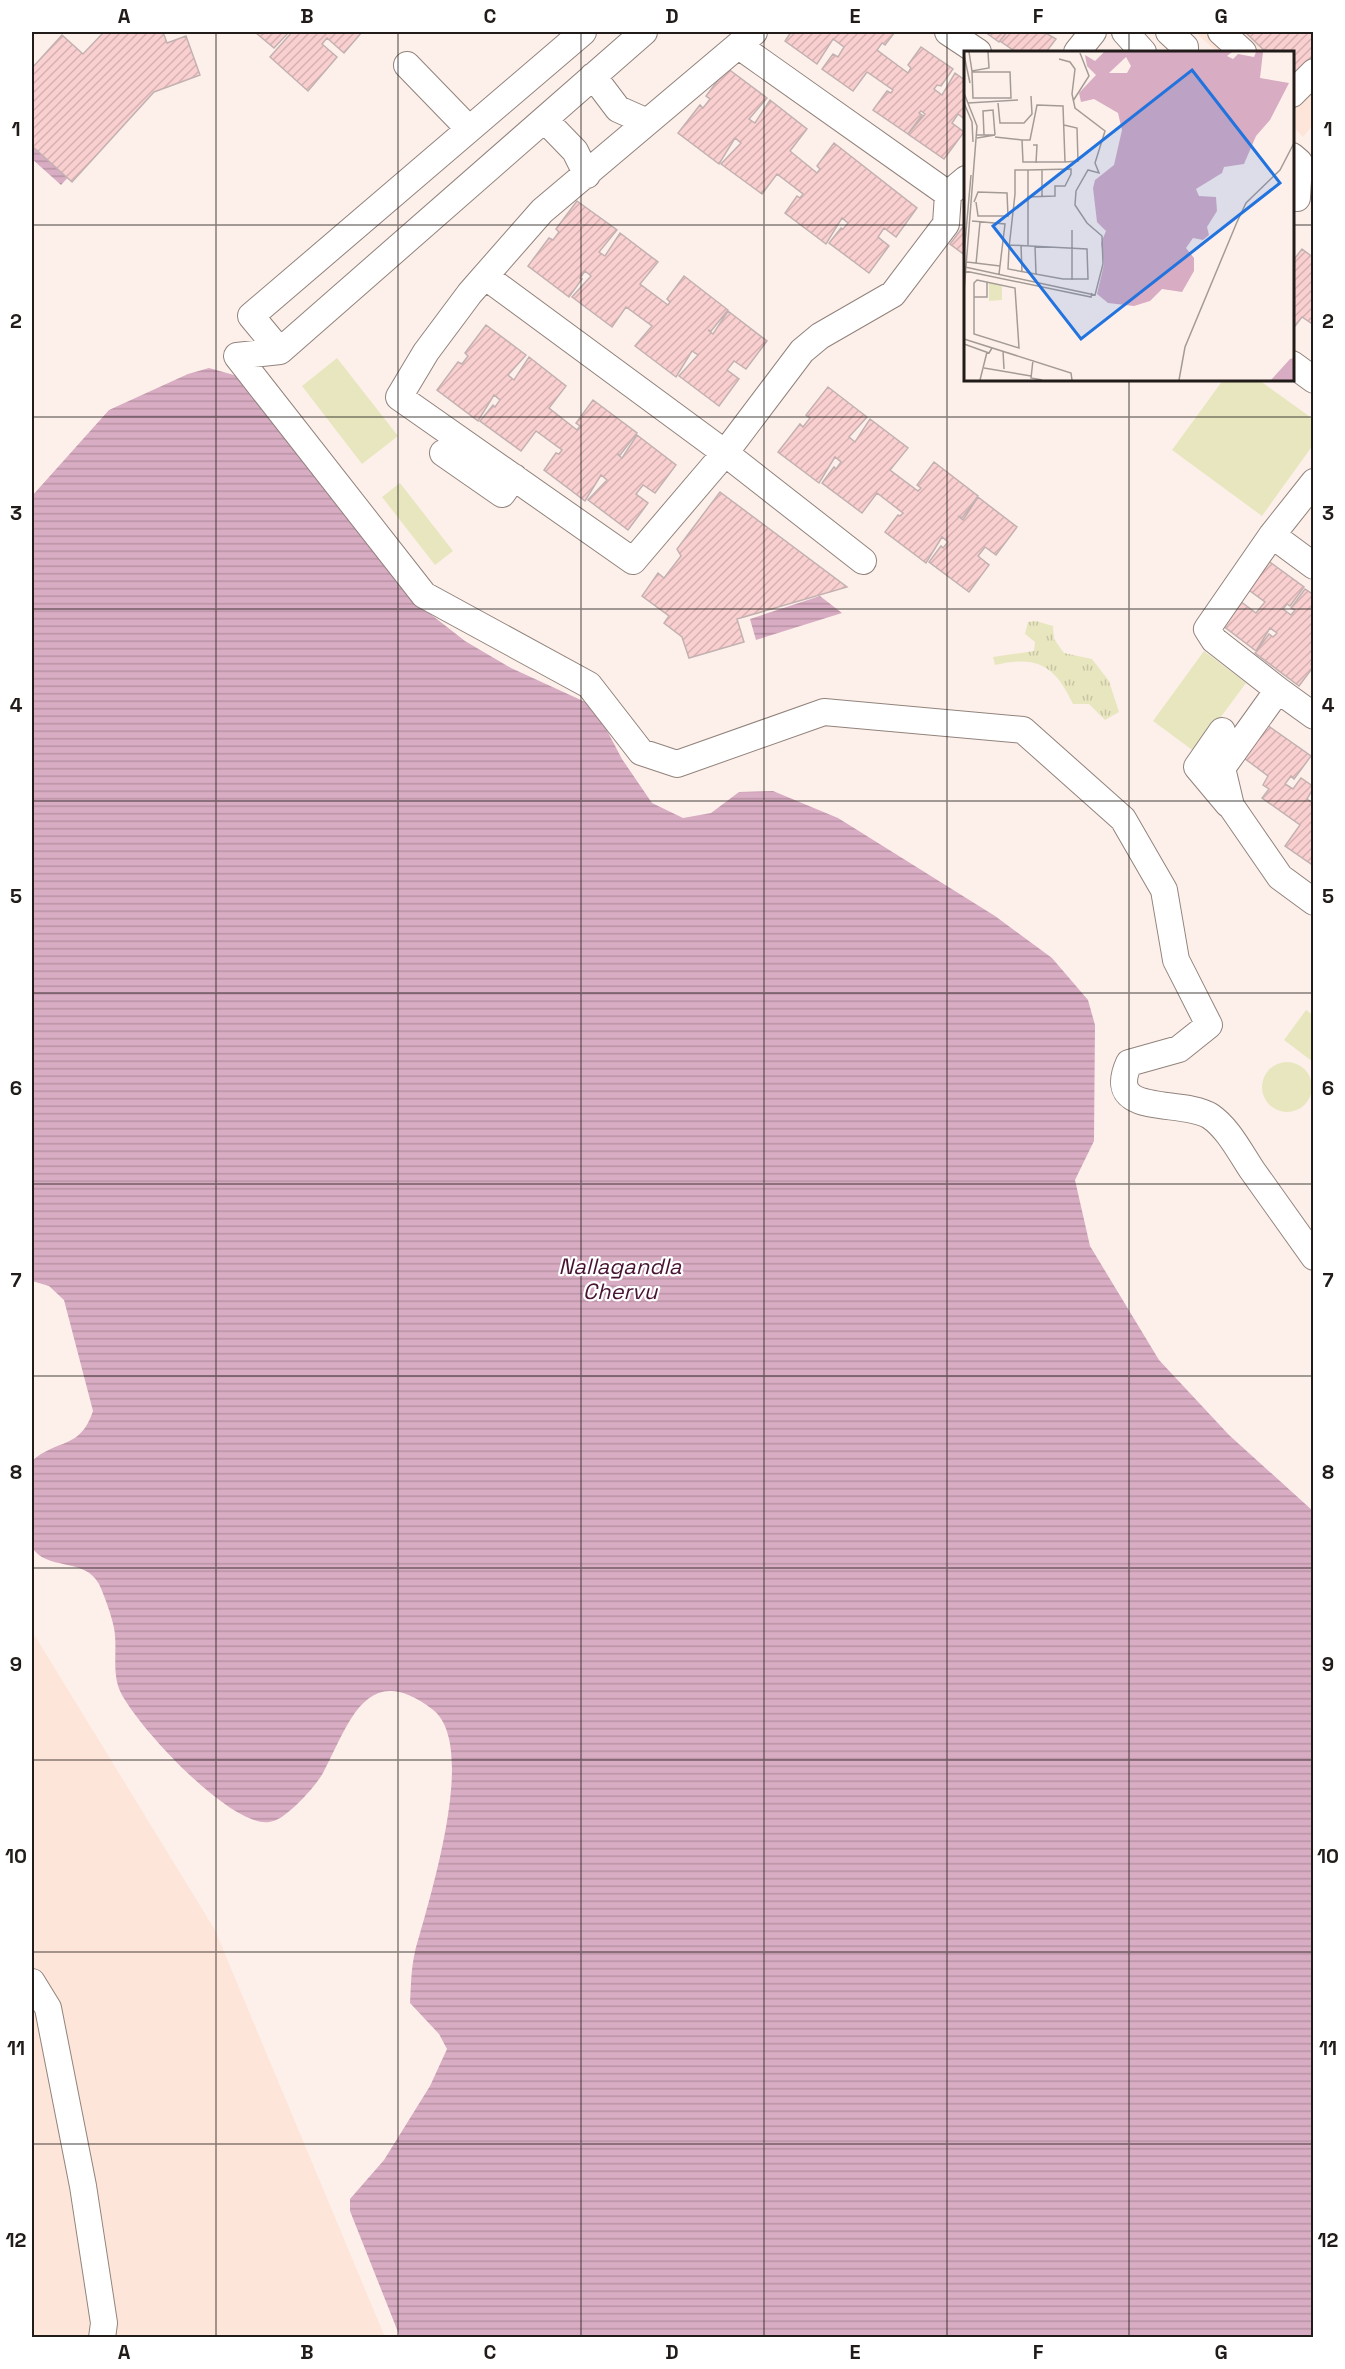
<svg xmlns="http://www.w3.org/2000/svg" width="1345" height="2369" font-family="'Space Grotesk',sans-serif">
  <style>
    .built { fill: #fde5da }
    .grass { fill: url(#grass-tufts) }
    .pitch { fill: #e8e6bf }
    .water { fill: url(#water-rules) }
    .building { fill: url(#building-hatch); stroke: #c3b1b1; stroke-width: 1.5 }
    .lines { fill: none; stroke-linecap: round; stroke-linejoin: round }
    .minor-casing { stroke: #91837c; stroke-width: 28 }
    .minor { stroke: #fff; stroke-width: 26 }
    .grid { fill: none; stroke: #211b19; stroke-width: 1.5; stroke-opacity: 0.55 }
    .labels { text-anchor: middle; stroke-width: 4.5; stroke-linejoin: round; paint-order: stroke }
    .water-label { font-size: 22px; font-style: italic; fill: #481333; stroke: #fff }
    .inset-road { fill: none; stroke: #a59b96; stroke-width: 1.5 }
    .view { fill: #2273de; fill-opacity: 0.15; stroke: #2273de; stroke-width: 3 }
    .inset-edge { fill: none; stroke: #211b19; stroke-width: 3 }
    .neatline { fill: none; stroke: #211b19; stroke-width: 2 }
    .grid-label { font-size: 20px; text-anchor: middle; font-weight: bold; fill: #211b19 }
  </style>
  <defs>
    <pattern id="grass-tufts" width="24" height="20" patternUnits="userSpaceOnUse" patternTransform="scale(1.5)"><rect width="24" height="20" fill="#e8e6bf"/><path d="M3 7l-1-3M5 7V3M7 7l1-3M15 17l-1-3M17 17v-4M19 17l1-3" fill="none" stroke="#c7c5a4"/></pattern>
    <pattern id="water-rules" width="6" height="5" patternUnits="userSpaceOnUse" patternTransform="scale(1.5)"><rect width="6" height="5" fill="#d8acc2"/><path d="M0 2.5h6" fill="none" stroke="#b993a6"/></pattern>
    <pattern id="building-hatch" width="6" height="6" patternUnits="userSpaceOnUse" patternTransform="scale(1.5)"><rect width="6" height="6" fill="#f9cfd0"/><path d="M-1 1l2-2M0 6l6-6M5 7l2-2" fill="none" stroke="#d5b1b2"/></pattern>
  </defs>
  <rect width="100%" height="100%" fill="#fdf0ea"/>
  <path class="built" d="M1195 32H1313V125L1303 137 1293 127 1292 52H1217Z
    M32 1631 215 1930 385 2337H32Z"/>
  <path class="grass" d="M1036 621 1053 626 1054 639 1064 653 1092 659 1109 681 1119 712 1105 720 1089 704H1073C1055 665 1037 655 995 665L993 657 1034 651 1035 642 1025 634 1028 622Z"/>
  <path class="pitch" d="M337 358 398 436 362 464 302 386Z
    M1223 380H1259L1313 419V445L1262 516 1172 450Z
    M400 483 453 551 435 565 382 497Z
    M1204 651 1246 683 1195 752 1153 721Z
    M1306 1010 1313 1015V1062L1284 1040Z
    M1262 1087a25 25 0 1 1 50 0a25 25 0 1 1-50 0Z"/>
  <path class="water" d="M32 115 83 161 61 185 32 159Z
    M209 368 241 377 415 602 465 641 511 668 594 706 622 759 652 803 683 818 711 813 739 792 773 791 838 818 995 916 1052 958 1088 1000 1095 1025 1094 1141 1075 1180 1090 1246 1159 1360 1229 1435 1313 1511V2337H400L350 2211V2199L384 2160 430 2086 447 2049 439 2034 410 2003C411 1987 411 1968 415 1952 428 1903 480 1744 432 1709 366 1659 349 1724 323 1773 316 1785 303 1799 293 1808 286 1814 278 1821 269 1822 230 1827 138 1727 121 1693 111 1673 118 1649 114 1628 111 1614 105 1597 99 1584 85 1557 45 1571 32 1547V1461C58 1438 80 1450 93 1411L64 1300 49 1286 32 1281V496L109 410 188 374Z
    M820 596 842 613 756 640 750 619Z"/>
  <path class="building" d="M104 32H163L167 43 186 36 200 75 154 92 72 182 32 146V68L62 35 83 54Z
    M255 32H289L274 48Z
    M292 32H362L344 53 327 38 322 44 337 57 308 91 270 57Z
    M791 32H895L885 45 882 43 877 50 908 73 911 68 908 65 921 47 953 69 941 86 937 85 934 89 942 95 955 73 966 81V120L958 114 952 123 964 132 944 159 908 134 925 114 921 111 919 113 922 115 908 134 873 110 887 91 891 93 893 90 867 72 853 91 822 69 833 54 838 57 844 47 833 39 817 64 785 41Z
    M985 32H1007L999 42Z
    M1007 32H1044L1056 39 1046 52H1016L1000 41Z
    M1245 32H1314V56L1292 77V52H1266Z
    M727 68 767 98 749 119 755 123 770 100 807 129 790 151 817 173 820 169 817 166 834 143 917 208 896 237 884 228 878 237 889 246 869 273 829 243 841 228 843 229 848 223 842 218 826 244 785 213 797 196 800 198 803 194 777 174 762 194 721 164 741 143 735 138 719 164 678 133 700 105 703 108 710 99 706 96Z
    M577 201 617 230 599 252 605 256 620 233 658 262 640 284 668 305 670 302 667 299 684 276 728 310 711 331 708 330 713 334 728 311 767 341 746 369 734 361 727 370 739 379 719 406 679 376 698 355 692 351 676 377 635 346 652 326 626 307 612 327 572 297 591 276 585 271 580 278 582 279 569 297 528 266 549 238 553 240 559 232 556 229Z
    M966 223V256L950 244Z
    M1302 249 1314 258V325L1302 317 1292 330V262Z
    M486 325 526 355 508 375 514 380 529 357 566 386 549 408 577 430 580 426 576 423 593 400 637 433 620 455 617 454 622 458 637 435 676 465 655 493 643 485 636 494 648 503 628 530 588 500 607 480 601 475 585 501 544 470 556 453 559 454 562 450 536 431 521 451 480 421 493 405 495 407 500 400 494 395 478 421 437 390 458 362 462 364 468 356 465 353Z
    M828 387 867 417 849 437 855 442 870 419 908 448 890 470 918 491 921 488 917 485 934 462 978 496 962 518 958 516 963 520 978 497 1017 527 996 555 985 547 978 556 989 565 969 592 929 562 941 546 943 548 948 542 942 537 926 563 885 532 898 515 900 516 903 513 877 493 862 513 822 483 834 467 836 469 841 462 835 457 819 483 778 452 800 424 803 427 810 418 806 415Z
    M720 492 847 587 737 619 744 642 689 658 682 637 664 623 669 616 642 596 658 573 664 578 681 556 677 549Z
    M1263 557 1304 587 1290 606 1287 604 1283 609 1291 615 1295 610 1291 608 1305 589 1314 595V660L1311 664 1314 666 1299 686 1255 653 1269 634 1273 637 1277 633 1270 628 1256 651 1218 622 1236 598 1256 613 1265 602 1242 585Z
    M1267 725 1311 756 1294 779 1291 776 1285 784 1293 789 1301 778 1314 787 1307 799 1314 804V866L1285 846 1300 825 1262 798 1269 789 1263 785 1268 776 1244 758Z"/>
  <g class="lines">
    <defs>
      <path id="minor" d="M644 32 280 351 237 356 424 595 589 685 641 752 677 764 824 712 1023 730 1123 819 1164 890 1176 960 1209 1025 1179 1049 1129 1063C1104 1118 1181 1098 1210 1116 1228 1128 1240 1152 1252 1170 1273 1199 1293 1228 1314 1257
        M754 32 542 211 470 293 426 352 399 397 633 561 725 453 802 351 820 336 893 294 946 224 948 194 966 179
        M948 32 978 52
        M1125 32 1143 52
        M1169 32 1185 47V52
        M1221 32 1243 52
        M739 46 948 194
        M1077 52 1093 32
        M407 65 469 129
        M593 76 618 109 645 121
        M1292 94 1314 72
        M545 120 575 151 587 175
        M1292 156 1299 162 1297 198
        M486 277 725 453 863 561
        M280 351 251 316 583 32
        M1292 364 1314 380
        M443 453 502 494 514 477
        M1314 482 1272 535 1207 629 1214 640 1278 690 1222 768 1231 806 1280 877 1314 902
        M1272 535 1314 566
        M1278 690 1314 716
        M1222 731 1197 767 1228 804
        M32 1982 48 2008 83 2186 104 2323 102 2338"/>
    </defs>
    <use href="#minor" class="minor-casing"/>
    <use href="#minor" class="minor"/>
  </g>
  <path class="grid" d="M216 32V2338M398 32V2338M581 32V2338M764 32V2338M947 32V2338M1129 32V52M32 225H966M1292 225H1314M1129 380V2338M32 417H1314M32 609H1314M32 801H1314M32 993H1314M32 1184H1314M32 1376H1314M32 1568H1314M32 1760H1314M32 1952H1314M32 2144H1314"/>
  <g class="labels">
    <g class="water-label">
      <text x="620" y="1274">Nallagandla<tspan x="620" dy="25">Chervu</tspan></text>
    </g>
  </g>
  <g transform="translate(964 51)">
    <rect width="330" height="330" fill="#fdf0ea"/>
    <path d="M25 232 38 234V249L25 250Z" fill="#e8e6bf"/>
    <path d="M140 1H268L263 5 269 8 274 3 290 6 292 1H299L296 27 325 32 306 69 292 85 280 113 260 116 258 122 232 138 235 145 252 146 253 160 243 176 245 184 239 189 229 187 222 197 230 207V220L218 241 198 238 186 250 170 255 144 252 133 243 140 213 137 192 142 180 133 171 129 137 131 129 150 114 158 79 154 62 130 48 117 51 115 42 132 24 123 15 121 4 131 10ZM162 6 167 15 163 22H145ZM330 307V329H307L326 308Z" fill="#d8acc2" fill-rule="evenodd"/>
    <path class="inset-road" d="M5 1 8 20 25 17 24 1M0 4 6 32M8 21H46L47 47H9ZM0 42 13 75 0 241M109 50 125 25 116 2M0 52 8 71 9 91M4 52 54 49M34 52 36 72H60L68 63 67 45M73 54 99 55 101 111H59L58 89H66ZM100 74 113 77 114 110 101 111M20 84 19 60 29 59 31 84M31 86 58 89M13 87 31 84H13M69 94H73L72 112M78 118V146M63 146 91 145V135H101L107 123V118L64 119M10 151 14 141 43 142 44 165H14L12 151M8 170 41 173 35 223M108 179V229M45 194 123 198 124 228H99L44 218 45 197 51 143V119H64V194M57 194 58 221M71 195 72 223M0 203 7 124M3 211 36 215M12 213 16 171M1 216 131 244 139 213 138 185 123 172 111 154 112 140 124 119 135 122 131 112 141 80 111 57 108 43 111 18 106 11 95 8M1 220 127 246 128 242M13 229 51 237 55 297 10 283V232ZM10 246H23V231M0 288 107 322 108 329M0 293 25 302 28 297M39 300 40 318M69 309 67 327 78 329M20 317 67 325M16 329 23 301M215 329 221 296 273 171 282 152 316 119 330 92"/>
    <path class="view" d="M228 19 316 132 117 288 29 175Z"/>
    <rect width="330" height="330" class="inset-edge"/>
  </g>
  <rect width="1345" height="2369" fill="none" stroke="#ffffff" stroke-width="66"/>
  <rect x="33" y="33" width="1279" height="2303" class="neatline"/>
  <g class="grid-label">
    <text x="124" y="23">A</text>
    <text x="307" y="23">B</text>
    <text x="490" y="23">C</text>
    <text x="672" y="23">D</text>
    <text x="855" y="23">E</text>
    <text x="1038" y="23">F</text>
    <text x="1221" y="23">G</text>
    <text x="16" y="136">1</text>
    <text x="1328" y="136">1</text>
    <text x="16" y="328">2</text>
    <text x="1328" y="328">2</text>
    <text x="16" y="520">3</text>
    <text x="1328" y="520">3</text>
    <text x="16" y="712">4</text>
    <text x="1328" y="712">4</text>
    <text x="16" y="903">5</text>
    <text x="1328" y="903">5</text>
    <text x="16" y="1095">6</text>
    <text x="1328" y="1095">6</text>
    <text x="16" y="1287">7</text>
    <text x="1328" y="1287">7</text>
    <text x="16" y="1479">8</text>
    <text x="1328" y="1479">8</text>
    <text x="16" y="1671">9</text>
    <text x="1328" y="1671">9</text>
    <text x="16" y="1863">10</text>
    <text x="1328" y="1863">10</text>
    <text x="16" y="2055">11</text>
    <text x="1328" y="2055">11</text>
    <text x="16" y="2247">12</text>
    <text x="1328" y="2247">12</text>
    <text x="124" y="2359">A</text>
    <text x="307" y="2359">B</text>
    <text x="490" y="2359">C</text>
    <text x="672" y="2359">D</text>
    <text x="855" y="2359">E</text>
    <text x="1038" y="2359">F</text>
    <text x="1221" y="2359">G</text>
  </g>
</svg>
